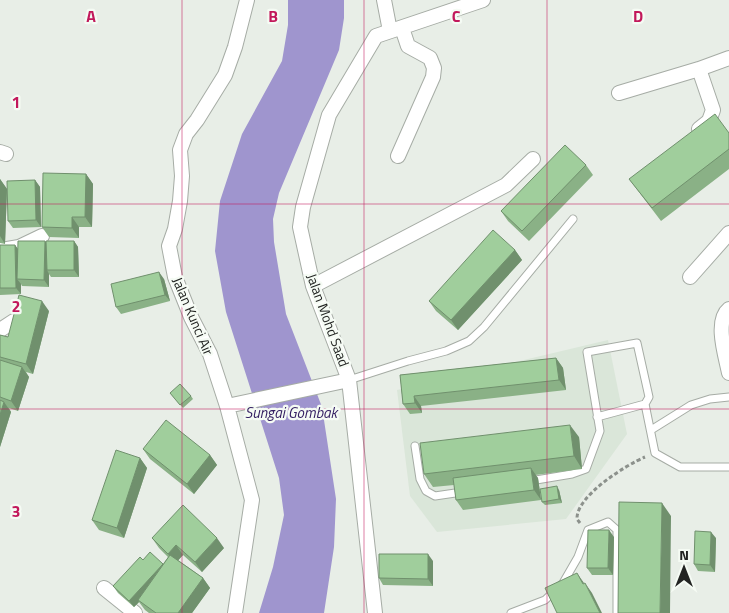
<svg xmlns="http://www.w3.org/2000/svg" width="729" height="613" font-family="'Titillium Web',sans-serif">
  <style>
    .built { fill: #dae6d9 }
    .water { fill: #9f95ce }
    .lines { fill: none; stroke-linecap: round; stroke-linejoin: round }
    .lane-casing { stroke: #a6aca5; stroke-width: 9 }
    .street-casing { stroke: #a6aca5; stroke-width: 16 }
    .path { stroke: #8c918c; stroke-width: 3; stroke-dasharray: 4 2.5; stroke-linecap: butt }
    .lane { stroke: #fff; stroke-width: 7 }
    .street { stroke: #fff; stroke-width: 14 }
    .wall { fill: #8ab186 }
    .shaded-wall { fill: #70906d }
    .building { fill: #a0ce9c; stroke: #70906d }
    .grid { fill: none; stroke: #c2185b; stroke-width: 1; stroke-opacity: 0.55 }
    .labels { text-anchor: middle; stroke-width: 4.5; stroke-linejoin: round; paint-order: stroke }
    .street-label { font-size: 14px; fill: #222422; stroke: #f5fbf4 }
    .water-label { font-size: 15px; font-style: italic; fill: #321d61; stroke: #f5fbf4 }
    .grid-label { font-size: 16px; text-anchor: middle; font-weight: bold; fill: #c2185b; stroke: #f5fbf4; stroke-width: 4.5; stroke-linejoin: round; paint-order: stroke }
  </style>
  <rect width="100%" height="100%" fill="#e8eee7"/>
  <path class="built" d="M608 340 627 434 566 519 437 532 410 496 397 390Z"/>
  <path class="water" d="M288 0H344V18L339 50 279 193 273 219 274 242 286 314 322 407 336 499 334 547 324 613H259L273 567 284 515 279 478 226 312 215 251 220 201 242 134 282 61 288 25Z"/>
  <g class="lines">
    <defs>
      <path id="lane" d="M349 380 408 361 446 351 469 341 484 327 573 219
        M645 404 655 453 680 467H729
        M651 430 691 405 710 399 729 397
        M415 446 420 479 426 491 435 496 462 492
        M530 481 572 474 586 469 600 431 587 352 637 343 649 397 645 404 597 417
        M511 613 545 600 563 583 578 557 588 530 608 522 617 530V613"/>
      <path id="street" d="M384 0 390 31
        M619 93 699 69
        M699 129 709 121 713 110 699 69 729 58
        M0 152 6 154
        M398 156 433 77 434 68 430 58 408 46 402 28
        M0 250 19 247 42 236
        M690 277 729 233
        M313 286 506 185 533 159
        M729 309C714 321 726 357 729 373
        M0 330 14 321
        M227 406 349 380
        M104 588 135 613
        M235 613 252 500 227 406 210 354 191 317 175 277 169 246 175 229 180 201 182 176 180 150 186 134 197 120 225 75 235 47 247 0
        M375 613 349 380 313 286 300 227 303 207 329 115 376 36 483 0"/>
    </defs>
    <use href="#lane" class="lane-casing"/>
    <use href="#street" class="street-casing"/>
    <path class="path" d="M580 523 577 519C576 496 626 465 645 457"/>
    <use href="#lane" class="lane"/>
    <use href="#street" class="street"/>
  </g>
  <path class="wall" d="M729 133V169L661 221 629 179Z
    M586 165 593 175 529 241 508 221 501 211Z
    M86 174 93 184 92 227H79V238L49 237 42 227Z
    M0 179 7 189 5 244 0 243Z
    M35 180 40 187 41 227 13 228 8 221Z
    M45 241 46 243 74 241 78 247 79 277H51L49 274V287L22 286 21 284V294L0 295V245H15L18 249Z
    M515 250 522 260 458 330 436 311 429 301Z
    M164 279 170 301 121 314 116 307Z
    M49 311 33 374 26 372 29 377 18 411 9 408 11 412 0 447V335L8 337Z
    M556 358 563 368 566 390 421 406 422 413 410 414 403 404 400 375Z
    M170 393 191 396 193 399 183 408Z
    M579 437 582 469 535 475 538 478 541 500 463 510 456 500 454 485 433 487 424 474Z
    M143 449 210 455 217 465 194 494 150 459Z
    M140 458 147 468 124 538 99 530 92 520Z
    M559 490 562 503 545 505 542 502Z
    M614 537 613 575H592L587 568Z
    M152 538 224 548 202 572 183 555 178 560 203 578 210 588 192 613H149L145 610 139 602 134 607 118 593 113 586 143 560 163 564 168 557 159 548Z
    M716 538 715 572 698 571 694 564Z
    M433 561V586L383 585 379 578Z"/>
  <path class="shaded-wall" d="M86 174 93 184 92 227 85 217Z
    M0 179 7 189 5 244 0 236Z
    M35 180 40 187 41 227 36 220Z
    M72 217 79 227V238L72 228Z
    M45 241 49 248 47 270 49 274V287L44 280Z
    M74 241 78 247 79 277 74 270Z
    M15 245 20 252 17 279 21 284V294L16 288Z
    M515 250 522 260 458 330 451 320Z
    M159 272 164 279 170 301 165 295Z
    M42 301 49 311 33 374 26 364Z
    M556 358 563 368 566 390 559 380Z
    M22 367 29 377 18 411 11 401Z
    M414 396 421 406 422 413 415 403Z
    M4 402 11 412 0 447V415Z
    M570 425 579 437 582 469 574 456Z
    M210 455 217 465 194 494 187 484Z
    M140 458 147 468 124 538 117 528Z
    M531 468 538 478 541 500 534 490Z
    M557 486 559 490 562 503 559 499Z
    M662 503 671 516 670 613H660Z
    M609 530 614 537 613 575 608 568Z
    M711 532 716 538 715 572 710 565Z
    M217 538 224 548 202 572 195 562Z
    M176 545 183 555 175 564 168 554Z
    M428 554 433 561V586L428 579Z
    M163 564 138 600 139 602 134 607 129 601Z
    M577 573 584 583 583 584Z
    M203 578 210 588 192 613H178Z
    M585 583 592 593 602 613H600Z"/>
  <path class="building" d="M715 114 729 133V149L652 208 629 179Z
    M565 145 586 165 522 231 501 211Z
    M43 173 86 174 85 217H72V228L42 227Z
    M35 180 36 220 8 221 7 181Z
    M493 230 515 250 451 320 429 301Z
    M18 241H45L44 280 17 279Z
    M46 241H74V270H47Z
    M0 245H15L16 288H0Z
    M159 272 165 295 116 307 111 284Z
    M19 295 42 301 26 364 0 357V335L8 337Z
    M556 358 559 380 414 396 415 403 403 404 400 375Z
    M0 360 22 367 11 401 0 397Z
    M180 384 191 396 180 405 170 393Z
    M0 400 4 402 0 415Z
    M166 420 210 455 187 484 143 449Z
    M570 425 574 456 424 474 420 443Z
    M116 450 140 458 117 528 92 520Z
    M531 468 534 490 456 500 453 478Z
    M557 486 559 499 542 502 540 489Z
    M619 502 662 503 660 613H618Z
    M183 505 217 538 195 562 176 545 168 554 152 538Z
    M588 530H609L608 568H587Z
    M695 531 711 532 710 565 694 564Z
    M150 552 163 564 129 601 113 586 140 557 143 560Z
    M379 554H428V579L379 578Z
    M170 555 203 578 178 613H156L138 600Z
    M577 573 583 584 585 583 600 613H557L545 588Z"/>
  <path class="grid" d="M182 0V613M364 0V613M547 0V613M0 204H729M0 409H729"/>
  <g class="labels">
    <g class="street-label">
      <text transform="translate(193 316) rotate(67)" y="5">Jalan Kunci Air</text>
      <text transform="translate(328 320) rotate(70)" y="5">Jalan Mohd Saad</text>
    </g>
    <g class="water-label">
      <text x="291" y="418">Sungai Gombak</text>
    </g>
  </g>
  <g class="grid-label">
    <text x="91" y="22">A</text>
    <text x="273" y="22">B</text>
    <text x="456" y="22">C</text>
    <text x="638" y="22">D</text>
    <text x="16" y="108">1</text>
    <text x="16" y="312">2</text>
    <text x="16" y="517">3</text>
  </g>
  <g transform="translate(684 568)" stroke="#f5fbf4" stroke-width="4" paint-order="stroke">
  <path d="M0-4L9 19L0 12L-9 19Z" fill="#222422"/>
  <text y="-8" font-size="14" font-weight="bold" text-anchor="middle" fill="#222422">N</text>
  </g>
</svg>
